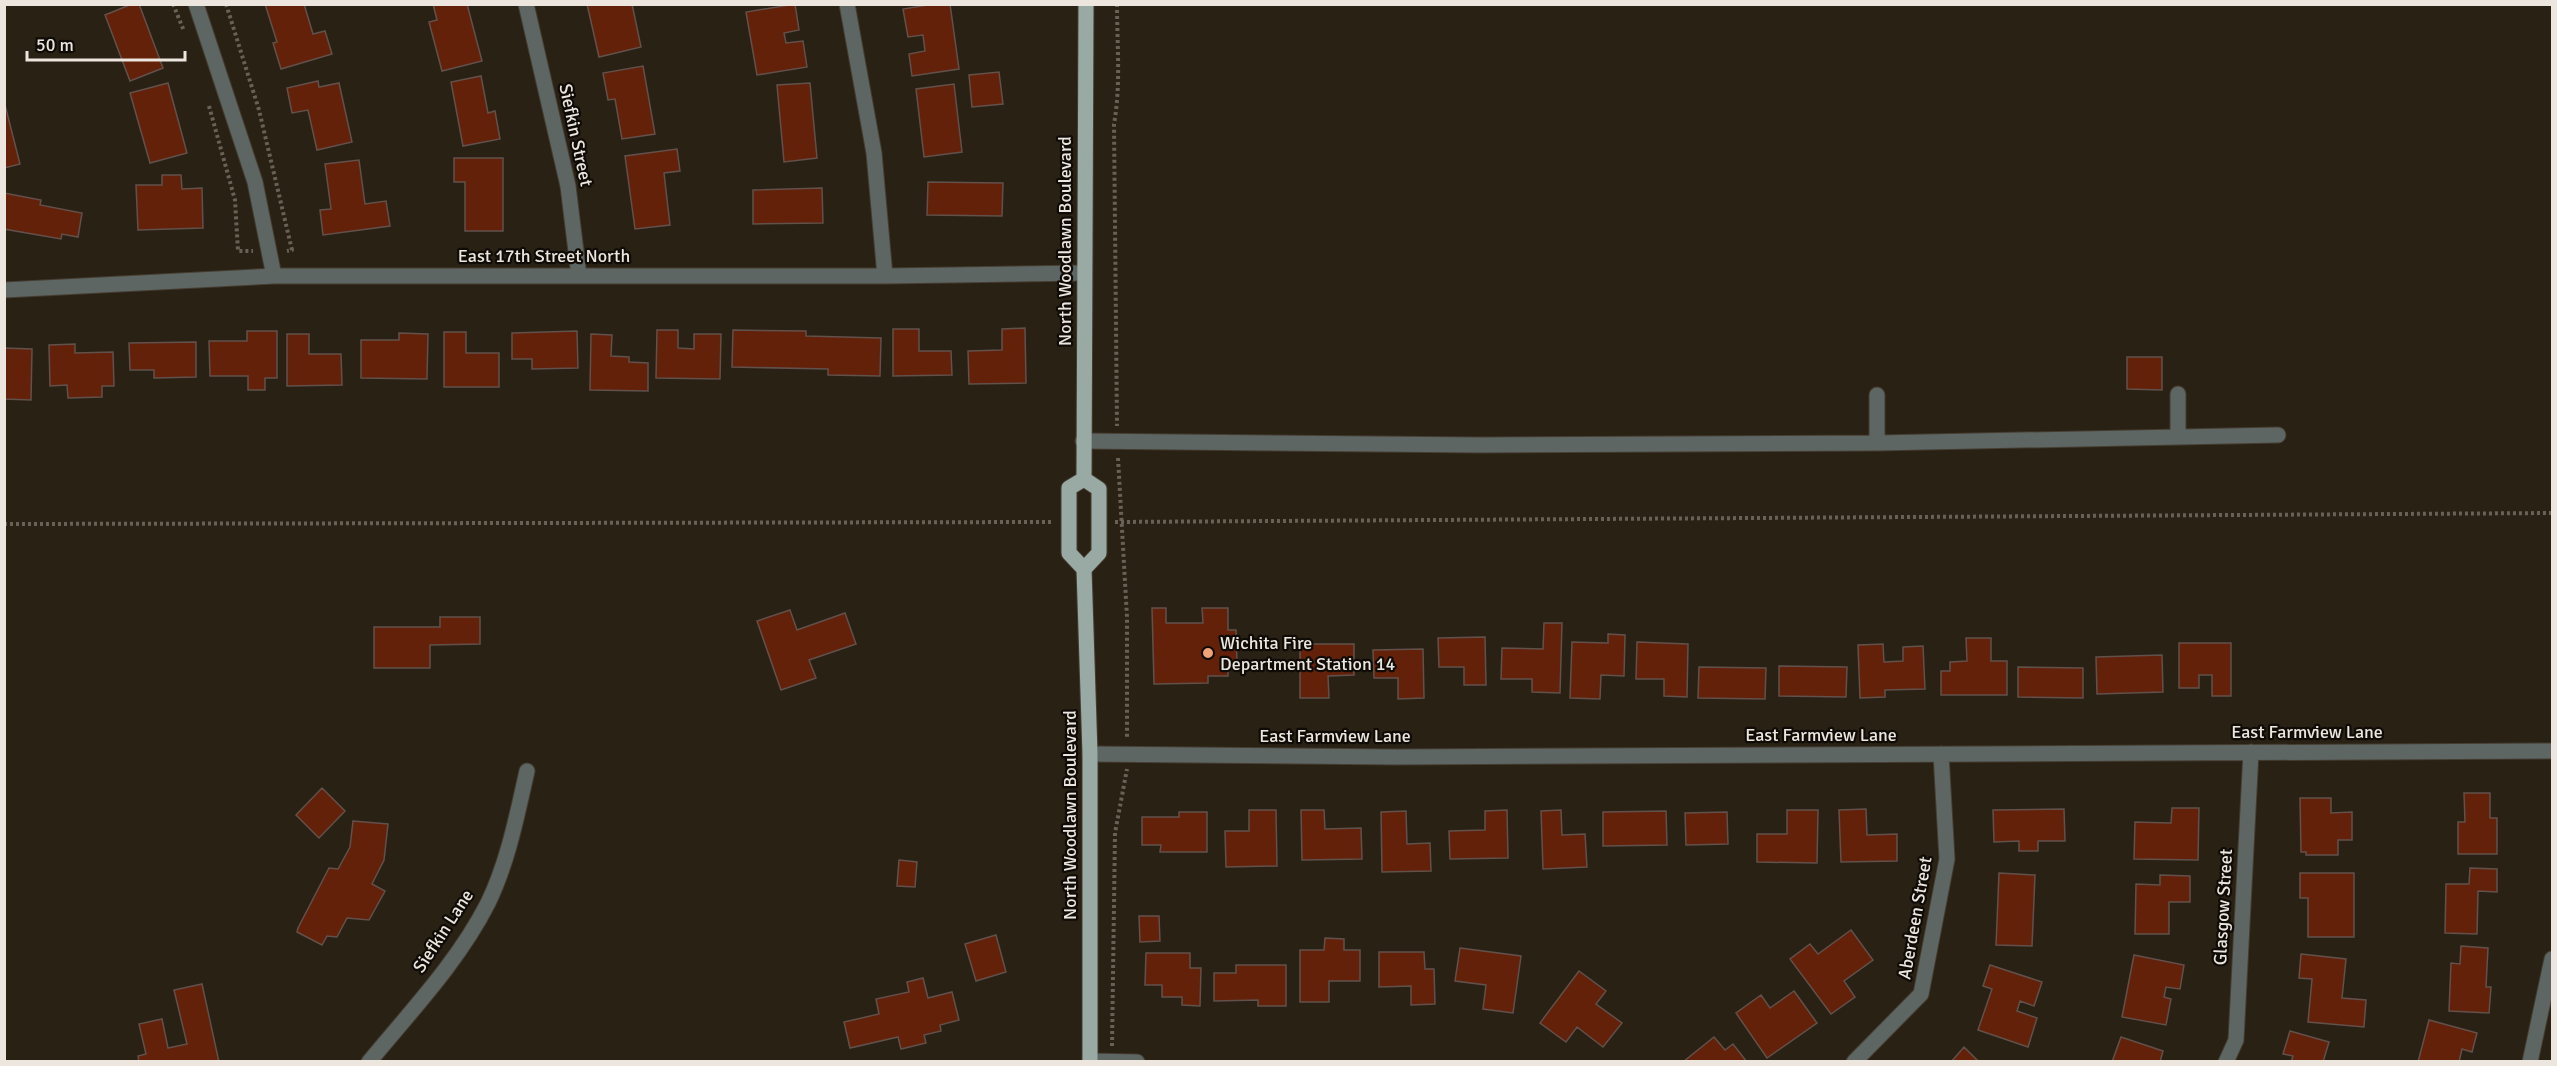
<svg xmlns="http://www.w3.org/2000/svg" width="2557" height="1066" font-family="Signika,sans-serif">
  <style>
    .building { fill: #63210a; stroke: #62504b; stroke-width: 1.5 }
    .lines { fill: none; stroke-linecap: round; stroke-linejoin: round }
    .minor-casing { stroke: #453d31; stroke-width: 17 }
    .major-casing { stroke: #453d31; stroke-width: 17 }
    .path { stroke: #696156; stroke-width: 4; stroke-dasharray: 3 3; stroke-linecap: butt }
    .minor { stroke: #5e6663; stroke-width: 15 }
    .major { stroke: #99aaa4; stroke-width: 15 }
    .poi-dot { fill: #f0a279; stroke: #0f0b07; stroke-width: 2 }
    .labels { text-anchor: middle; stroke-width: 4.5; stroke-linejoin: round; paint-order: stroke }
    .street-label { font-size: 18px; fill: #ece6de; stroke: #0f0b07 }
    .poi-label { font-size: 18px; fill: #ece6de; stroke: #0f0b07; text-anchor: start }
  </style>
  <rect width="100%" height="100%" fill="#2a2115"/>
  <path class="building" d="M132 4H139L163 68 130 81 105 15Z
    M265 4H304L313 34 325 31 332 54 281 69 273 43 277 42Z
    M433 4H467L482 61 442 71 429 22 437 20Z
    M587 4H632L641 47 599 57Z
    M795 4 799 30 784 33 786 43 803 41 807 67 757 75 746 12Z
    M934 4H950L959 69 912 76 909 54 925 51 923 35 908 37 903 9Z
    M643 66 655 134 622 139 615 99 608 100 603 73Z
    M999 72 1003 104 972 107 969 75Z
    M481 76 488 113 495 111 500 139 463 146 451 82Z
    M318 81 319 87 339 83 352 142 317 150 308 110 292 113 287 88Z
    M168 83 187 153 150 163 130 93Z
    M810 83 817 158 784 162 777 85Z
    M954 84 962 152 924 157 916 89Z
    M4 101 20 164 4 168Z
    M677 149 680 171 664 173 670 225 635 229 625 156Z
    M454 158H503V231H465V182H454Z
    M359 160 365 204 386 201 390 226 323 235 320 210 331 209 325 164Z
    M162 175H181L182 189 202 188 203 228 138 230 136 185H162Z
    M928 182 1003 183 1002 216 927 215Z
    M822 188 823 223 753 224V190Z
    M4 193 41 200 40 205 82 213 78 237 62 234 61 239 4 229Z
    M1025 328 1026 383 969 384 968 351 1002 350V329Z
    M893 329H919V351H951L952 375 893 376Z
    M657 330H678V348L694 349V334H721L720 379 656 378Z
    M733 330 806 331V336L881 338 880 376 828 375V369L732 367Z
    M247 331H277V378H265V390H248V376H210L209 341H247Z
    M577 331 578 368 532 369V359H512V333Z
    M444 332H466V353H499V387H444Z
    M399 333 428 334 427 379 361 378V340H399Z
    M287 334H309V354H341L342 385 287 386Z
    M591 334 612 335 611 356 629 357V362L648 363V391L590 390Z
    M196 342V377L154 378V370H130L129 343Z
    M75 344V353L113 352 114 386H102V397L68 398 67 385 50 386 49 345Z
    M4 348 32 349 31 400 4 399Z
    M2127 357H2162V390L2127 389Z
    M1152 608H1166V623H1203L1202 608H1228V630H1236L1237 663H1228V676H1208V683L1154 684Z
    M790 610 797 630 845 613 856 644 809 660 816 678 781 690 757 621Z
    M440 617H480V644L430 645V668H374V627H440Z
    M1544 623H1562L1560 693 1532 692V679H1501L1502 648 1543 649Z
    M1608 634 1625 635 1624 676 1601 675 1600 699 1570 698 1572 642 1608 643Z
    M1485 637 1486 685H1464V667H1439L1438 638Z
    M1966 638H1991V661H2007V695H1941V671H1950V662L1967 661Z
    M1637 642 1688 644 1687 697 1664 696V679H1636Z
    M2179 643H2231V696H2212V675H2199V688H2179Z
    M1300 644H1354V675L1328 676 1329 698H1300Z
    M1883 644 1884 662 1903 661V647L1923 646 1925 689 1885 690V697L1860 698 1858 645Z
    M1423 649 1424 698 1398 699V678H1374L1373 650Z
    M2162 655 2163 692 2097 694 2096 657Z
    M1779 666 1847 667 1846 697 1779 696Z
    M1699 667 1766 668 1765 699 1698 698Z
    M2018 667 2083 668V698L2018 697Z
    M322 788 345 811 319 838 296 815Z
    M2464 793H2490V818H2497V854H2458V822H2465Z
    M2300 798H2331V813L2352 812V840H2338V855H2306V852H2301Z
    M2172 808H2199L2198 860 2134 859 2135 822 2171 823Z
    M1866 809 1867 835 1897 834V861L1841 862 1839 810Z
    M2064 809 2065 841H2038V851H2019V841L1994 842 1993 810Z
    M1249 810H1276L1277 866 1226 867 1225 831H1249Z
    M1301 810H1324L1325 829 1361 828 1362 859 1302 860Z
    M1507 810 1508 858 1450 859 1449 831 1485 830V811Z
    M1561 810 1562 835 1585 834 1587 867 1543 869 1541 811Z
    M1787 810H1818L1817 863 1757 862V834H1787Z
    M1406 811 1407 844 1430 843 1431 871 1382 872 1381 812Z
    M1666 811 1667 845 1603 846V812Z
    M1179 812H1207V852H1160L1161 845H1142V817H1179Z
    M1727 812 1728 844 1686 845 1685 813Z
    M353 821 388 824 384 860 372 884 385 891 369 920 347 918 337 937 327 936 322 945 297 932 298 928 329 868 338 869 350 847Z
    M899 860 917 862 915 887 897 886Z
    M2470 868 2497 869V892L2478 891 2477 934 2445 933 2446 884H2469Z
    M1999 873 2035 875 2032 946 1996 945Z
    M2300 873H2354V937H2308V898H2300Z
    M2160 875 2190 876V902H2169V934H2135L2136 884 2160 885Z
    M1139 916H1159L1160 941 1140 942Z
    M1851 930 1873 960 1844 981 1855 997 1831 1014 1790 959 1810 944 1818 954Z
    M996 935 1006 972 976 981 965 944Z
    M1325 938 1344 939V950H1360V981H1329V1002H1300V950H1324Z
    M2461 946 2488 948 2486 987H2491L2489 1013 2449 1011 2451 963 2460 964Z
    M1460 948 1521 956 1513 1013 1483 1009 1486 985 1455 981Z
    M1379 952H1424L1425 969H1434L1435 1004 1411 1005V986L1379 987Z
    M1146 953H1190V968H1201L1200 1006 1182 1005V997H1162V985H1145Z
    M2301 954 2346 959 2342 998 2366 1000 2364 1027 2308 1022 2312 979 2299 978Z
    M2134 955 2184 965 2180 989 2166 987 2164 997 2171 999 2166 1025 2122 1017Z
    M1236 965H1286V1006H1258V1000L1214 1001V973H1236Z
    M1990 965 2042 982 2034 1006 2020 1001 2017 1011 2037 1018 2028 1047 1978 1030 1992 989 1983 986Z
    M1579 971 1606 991 1596 1004 1622 1023 1603 1047 1577 1027 1566 1042 1540 1023Z
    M923 978 928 998 952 992 959 1020 940 1025 941 1031 924 1035 926 1043 901 1049 898 1037 850 1048 844 1022 879 1014 876 999 909 992 907 982Z
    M202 984 219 1062H139L138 1056 146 1054 139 1024 162 1019 168 1048 187 1044 174 990Z
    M1794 991 1817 1023 1767 1058 1736 1013 1761 995 1770 1008Z
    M2429 1020 2477 1033 2472 1052 2462 1049 2459 1062H2418Z
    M2290 1031 2329 1042 2323 1062H2291L2293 1056 2283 1054Z
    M1714 1037 1725 1050 1733 1044 1747 1062H1683Z
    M2121 1037 2163 1051 2160 1062H2112Z
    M1964 1047 1979 1062H1951Z"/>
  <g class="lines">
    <defs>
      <path id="minor" d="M196 4 255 182 274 276
        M526 4 568 186 579 276
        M847 4 874 153 885 276
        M4 290 274 276H885L1084 273
        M2178 394V437
        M1083 441 1479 445 1877 443 2278 435
        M1877 443V395
        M1090 754 1395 757 2552 751
        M1090 1061 1137 1062
        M369 1062C411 1011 458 962 488 903 508 862 517 815 527 771
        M1854 1062 1921 994 1947 859 1941 754
        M2226 1062 2236 1040 2251 752
        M2530 1062 2552 959"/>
      <path id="major" d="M1084 479 1069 488V553L1084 569 1090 754V1062
        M1084 479 1086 4
        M1084 479 1099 489V553L1084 569"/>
    </defs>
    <use href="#minor" class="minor-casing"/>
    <use href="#major" class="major-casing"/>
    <path class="path" d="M173 4 184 31
      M226 4 259 110 292 250 287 251
      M1117 4C1117 44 1121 85 1114 124L1117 426
      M209 106 235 200 238 251H253
      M1118 458 1127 617V738
      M1115 522 2552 513
      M4 524 1053 522
      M1112 1046 1115 833 1127 769"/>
    <use href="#minor" class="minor"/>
    <use href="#major" class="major"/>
  </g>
  <circle class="poi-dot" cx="1208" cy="653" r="6"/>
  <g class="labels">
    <g class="street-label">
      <text transform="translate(576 135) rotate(78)" y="6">Siefkin Street</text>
      <text transform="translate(1065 241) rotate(-90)" y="6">North Woodlawn Boulevard</text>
      <text x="544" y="262">East 17th Street North</text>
      <text x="2307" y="738">East Farmview Lane</text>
      <text x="1821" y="741">East Farmview Lane</text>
      <text x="1335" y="742">East Farmview Lane</text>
      <text transform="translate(1070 815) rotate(-90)" y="6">North Woodlawn Boulevard</text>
      <text transform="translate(2223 907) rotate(-87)" y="6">Glasgow Street</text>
      <text transform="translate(1915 918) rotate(-80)" y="6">Aberdeen Street</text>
      <text transform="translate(443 931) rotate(-57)" y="6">Siefkin Lane</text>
    </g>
    <g class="poi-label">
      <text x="1220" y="649">Wichita Fire<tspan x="1220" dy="21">Department Station 14</tspan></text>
    </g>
  </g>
  <rect width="2557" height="1066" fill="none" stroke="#ece6de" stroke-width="12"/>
  <path d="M27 51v9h158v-9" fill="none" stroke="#ece6de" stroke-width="3"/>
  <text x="36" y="51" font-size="18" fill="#ece6de" stroke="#0f0b07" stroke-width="4.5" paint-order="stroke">50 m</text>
</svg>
